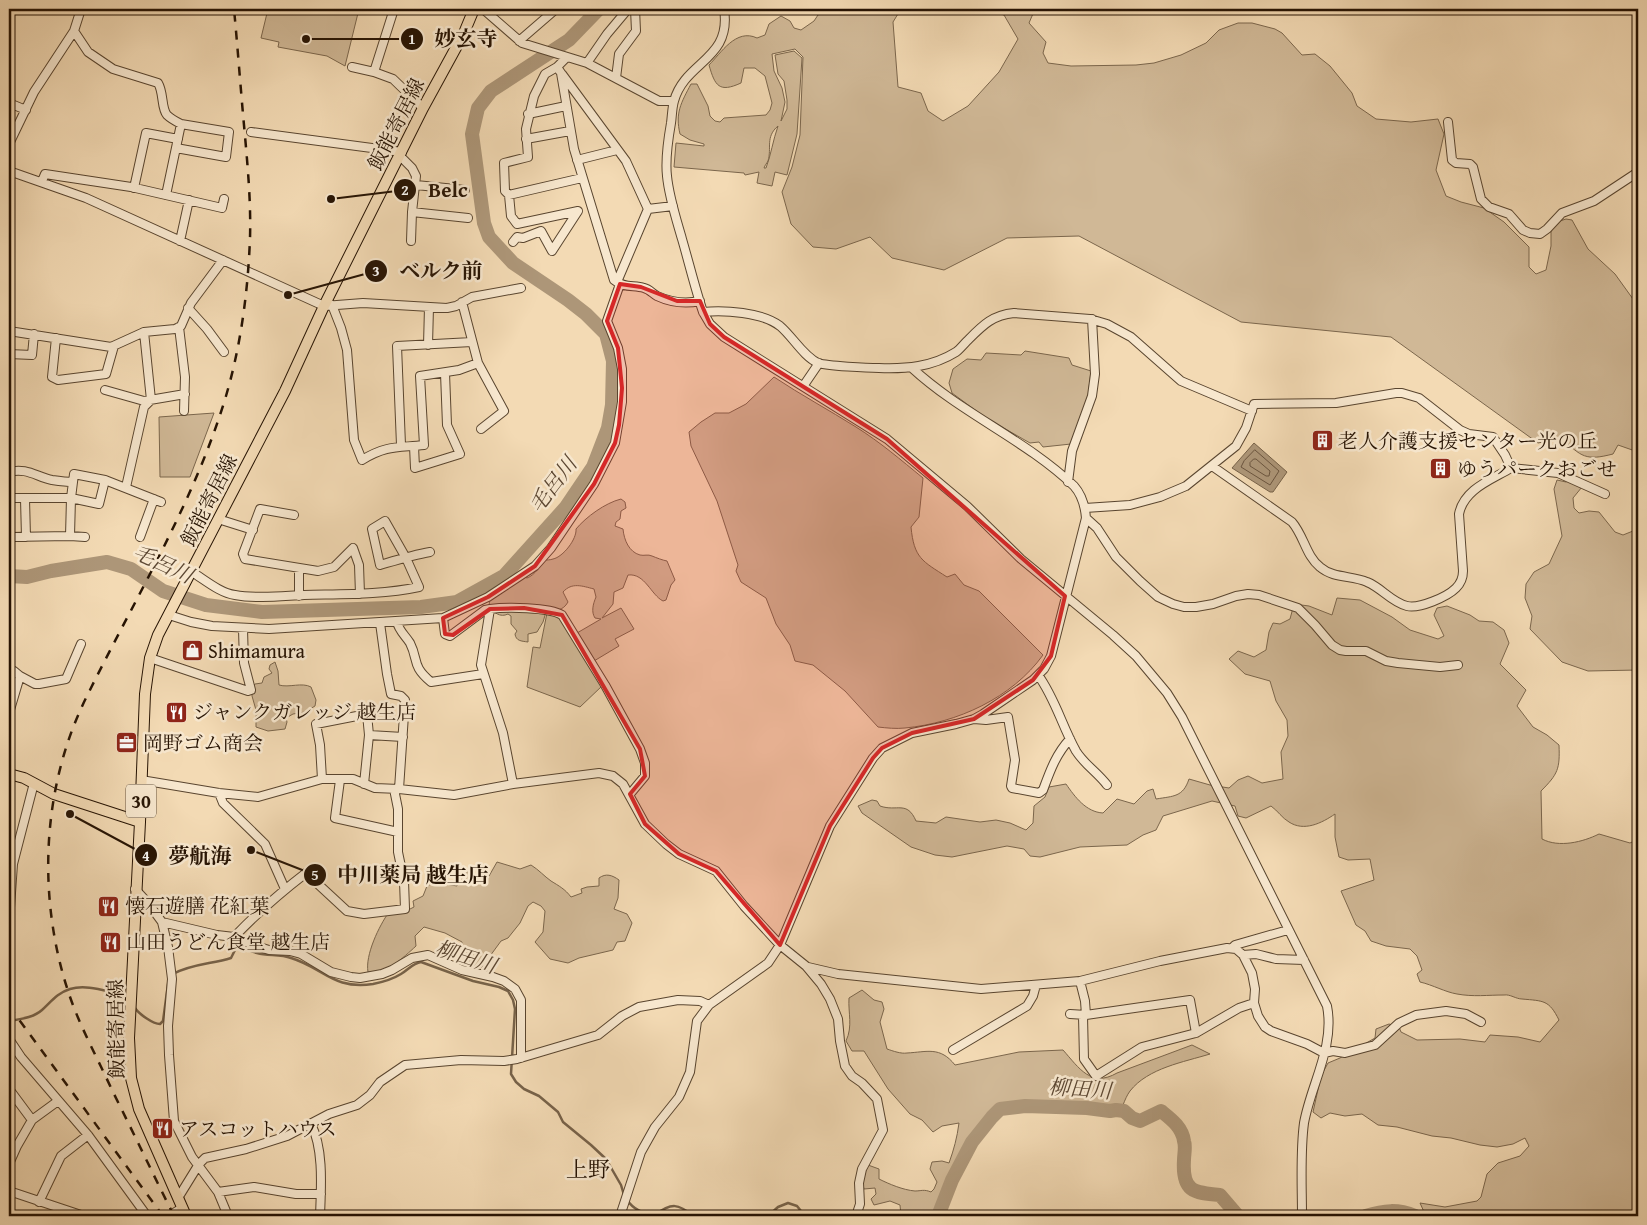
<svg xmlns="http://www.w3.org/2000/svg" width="1647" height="1225" font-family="'Gentium Book Plus','Noto Serif JP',serif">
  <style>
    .green { fill: #d0b896; stroke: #7b664c; fill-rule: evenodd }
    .water { fill: #ad9678; stroke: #776249 }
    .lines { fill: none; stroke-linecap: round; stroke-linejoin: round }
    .shore { stroke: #6a543e; stroke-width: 1 }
    .stream { stroke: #776249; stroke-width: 2.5 }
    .river { stroke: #ad9678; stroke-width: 14 }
    .minor-casing { stroke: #59452f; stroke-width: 10 }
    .major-casing { stroke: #261303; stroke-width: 12 }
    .minor { stroke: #f7e7ce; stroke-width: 8 }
    .major { stroke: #f3dab4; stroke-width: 10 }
    .rail { stroke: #261303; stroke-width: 2.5; stroke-dasharray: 9 9; stroke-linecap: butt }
    .marked { fill: #d62828; fill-opacity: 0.2; stroke: #d62828; stroke-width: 4; stroke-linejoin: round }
    .labels { text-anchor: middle; stroke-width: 5; stroke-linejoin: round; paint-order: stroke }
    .shield { fill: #f7e7ce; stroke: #655340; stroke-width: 1 }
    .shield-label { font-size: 19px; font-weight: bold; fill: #261303 }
    .street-label { font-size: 20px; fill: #261303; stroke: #f7e7ce }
    .poi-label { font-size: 20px; fill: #261303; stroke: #f7e7ce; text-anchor: start }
    .water-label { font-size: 21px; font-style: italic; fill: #5c4732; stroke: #f7e7ce }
    .quarter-label { font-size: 22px; fill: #261303; stroke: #f7e7ce }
    .leader { fill: none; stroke: #261303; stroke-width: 2 }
    .callout-dot { fill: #261303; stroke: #f7e7ce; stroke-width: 2 }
    .mark-label { font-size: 15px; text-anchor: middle; font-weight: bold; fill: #fff }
    .callout-label { font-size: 21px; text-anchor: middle; font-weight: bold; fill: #261303; stroke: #f7e7ce; stroke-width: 5; stroke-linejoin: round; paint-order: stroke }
  </style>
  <rect width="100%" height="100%" fill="#f3dab4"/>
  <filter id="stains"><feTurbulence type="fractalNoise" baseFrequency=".004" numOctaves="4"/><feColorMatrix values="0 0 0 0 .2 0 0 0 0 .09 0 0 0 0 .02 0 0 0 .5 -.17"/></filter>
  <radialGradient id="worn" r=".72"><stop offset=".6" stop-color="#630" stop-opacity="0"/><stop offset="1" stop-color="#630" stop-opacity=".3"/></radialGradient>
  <path class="green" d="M268 9H359L345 66 327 56 278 47 279 42 261 38Z
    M822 9H901L893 22 898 87 921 93 928 111 943 121 968 106 999 72 1018 39 1004 15 984 9H1035L1029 23 1046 42 1043 53 1048 63 1071 66 1136 65 1154 63 1181 55 1206 43 1219 30 1238 23H1252L1275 29 1282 33 1302 55 1315 54 1330 66 1352 93 1357 106 1376 119 1411 122 1438 119 1444 134 1436 170 1446 196 1461 202 1484 208 1504 222 1529 247V267L1536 274 1546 270 1551 246V224L1566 219 1572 220 1588 249 1615 274 1638 306V452L1618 445 1613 454C1586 461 1581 457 1562 438L1538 443 1391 337 1241 322 1079 236 1007 238 944 270 892 258 870 237 836 249 813 247 791 224 782 192 792 167 800 135 803 57 795 49 772 54 774 71 782 88 785 102 781 121 787 109V100L784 81 778 74 775 55 794 51 802 58 797 134 787 175 775 172 772 186 757 183 759 172 745 175 744 173 674 167 676 143 704 146V144L690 140 680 134C675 113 681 103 691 84H697L708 106 710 116 715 121 720 122 724 118 766 115 770 110 772 103 765 76 755 68H744L741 83C719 93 715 86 709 65 721 53 736 28 757 38L765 35 769 24 781 16 790 21 794 28 801 30 814 21ZM778 126C773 140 771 155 766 168H764C765 165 767 163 768 161 772 148 765 137 778 126Z
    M1025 351 1069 358 1072 365 1091 371 1087 405 1071 444 1043 447 1039 442 1030 443 986 418 952 393 949 383 953 369 967 359 981 360 986 353 1021 355Z
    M774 377C801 395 829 410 856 427 880 442 901 460 923 478L919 517 911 527C914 558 922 561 947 577L955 574 964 585 979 591 1043 655C1012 698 957 723 905 728 896 729 887 728 878 727L845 691 813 665 795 661 790 645 776 624 766 598 741 582 736 571 738 565 717 501 691 446 689 432 701 422 715 413H729L746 404Z
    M214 413 190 477H160L159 417Z
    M1573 478 1582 487 1573 498 1574 508 1579 513 1589 511 1599 512 1615 532 1623 535 1633 531 1638 521V670L1588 671 1562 662 1530 629 1532 616 1525 598 1526 584 1534 572 1549 564 1562 536 1554 489 1557 480 1566 482Z
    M621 499 625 502 626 508 621 511 620 519 616 522 615 526 623 529C624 540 629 552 640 555 644 556 648 554 652 556 657 558 662 560 667 561L675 580 671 585 666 600 663 601C651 595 645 573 628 575L623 588 614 592 613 604 602 618 621 608 634 629 615 639 619 646 594 661 577 633 601 619 595 618C591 612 593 604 596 597L594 589C582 586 572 582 563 592L568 602C563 611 555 611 546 612L543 622 537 632 528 634V642C521 641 516 641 515 634L517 631 511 624V616L508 614C500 618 494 612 489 608L490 592 497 585 512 575 518 574 527 578C535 575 540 566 545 560 547 560 550 560 553 559 563 557 577 539 576 529 586 517 605 503 621 499Z
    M1337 598 1360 600 1392 617 1410 630 1438 639 1444 636 1434 615 1437 608 1447 606 1470 615 1479 621 1493 622 1504 630 1509 643 1500 664 1526 690 1517 706 1533 727 1547 735 1559 745C1560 769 1558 774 1541 791L1542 839C1559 848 1583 842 1599 834L1630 843 1638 839V1216H1429L1425 1214 1420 1203 1445 1207 1477 1201 1481 1197 1487 1174 1498 1163 1520 1156 1529 1146 1525 1138 1513 1144 1497 1147 1480 1145 1451 1138 1432 1136 1397 1127 1378 1125 1362 1114 1345 1116 1330 1113 1321 1118 1313 1112 1321 1076 1328 1063 1340 1058 1375 1038 1376 1029 1389 1024 1399 1027 1401 1032 1417 1040 1460 1039 1485 1042 1490 1035 1518 1037 1540 1042 1559 1020C1549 1000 1544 1001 1522 999 1516 999 1510 994 1504 995 1488 995 1473 997 1457 994 1445 992 1433 985 1420 982L1417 974 1422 970 1417 956 1410 949 1386 946 1371 941 1365 931 1356 925 1341 891 1374 880 1370 859 1348 860 1339 857 1335 837V814C1322 823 1304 832 1289 822 1282 818 1278 811 1271 806L1246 818 1238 816 1235 806 1212 801 1163 816 1156 830 1143 835 1127 845 1080 847 1040 857 1030 856 1024 849 1007 846 952 857 935 855 911 847 862 813 858 806 872 800 877 801 880 806C897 812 907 800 916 821L936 823 946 817 980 822 996 820 1010 823 1026 830 1033 823 1034 806 1045 797 1049 787 1066 784C1075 797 1086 812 1103 813L1117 799 1134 804 1147 791 1153 789 1156 799C1174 796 1183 797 1189 779L1210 785 1229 788 1238 780 1248 776 1262 783 1283 779 1281 752 1288 736 1287 720 1276 701 1270 681 1245 674 1229 659 1238 651 1254 657 1266 650 1269 632 1273 623 1280 624 1290 619 1294 604 1309 606 1332 615Z
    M547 613 559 616 602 686 580 707 527 687 533 647 540 648Z
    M275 662 278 671 279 685C289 688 302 682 311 687L316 700 315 706 305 712 293 714 286 718 287 722 285 729 268 731 256 727V710L252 696V687L255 684 262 683 264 677 272 673 269 669 270 665Z
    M497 862 520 869 531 865C539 870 544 876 551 881 559 886 565 889 571 897L582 893 581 889 587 887 599 886V878C606 873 612 875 619 880L618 898 614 909 627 914 632 923 625 941 617 942 613 950 579 958 568 963 550 959 535 942 543 932 545 911 541 906 533 902 528 906 520 923 508 938 501 941 482 967 470 965 461 954 462 942 445 933 424 927 415 936 416 946C403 958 386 974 368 972 365 955 379 926 389 912H404L414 907 413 901 423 896 427 886 435 882 457 886 458 876C463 871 467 871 474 873L478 883H485Z
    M862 990 874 1000 882 1002 884 1009 880 1022 887 1049C893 1051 901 1054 907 1053 927 1052 940 1046 955 1065L1019 1052 1063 1050C1079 1068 1091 1088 1117 1073L1192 1045 1210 1054C1184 1062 1148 1068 1130 1091 1127 1095 1125 1100 1123 1105L1028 1103 1000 1105 993 1112 995 1120 990 1128 977 1140 966 1162 951 1173 948 1183 950 1198 944 1216H901L900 1205 890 1201 874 1205 871 1199 876 1194 875 1188 864 1189 862 1181 868 1165 879 1169V1179C889 1184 903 1190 915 1191 921 1191 924 1189 931 1192L934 1189 937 1182 930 1169 932 1162 942 1161 949 1163C954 1149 957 1138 959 1123L942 1126 933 1132 922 1120 910 1114 888 1089 864 1051H852L846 1041C853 1026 848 1013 849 998Z"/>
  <path class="water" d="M1254 443 1287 472 1273 492H1270L1232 468Z"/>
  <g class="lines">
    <path class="shore" d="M1255 450 1279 471 1270 485 1241 467 1244 461Z
      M1254 459H1256L1270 471 1269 476H1266L1250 466V463Z"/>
    <path class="stream" d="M173 974C191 964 212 964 231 958L236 948 240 946C245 948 251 952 257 953 268 956 280 954 291 958 324 968 333 990 373 984 383 982 393 979 401 974 408 970 413 963 421 962L473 981 499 987 508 991 513 1000 515 1009 511 1074 516 1082 524 1089 539 1096 558 1112 563 1122 591 1145 606 1159 621 1185 624 1195
      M135 1008C139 1014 153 1024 160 1024L163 1021 169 977
      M9 1021C20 1019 33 1018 42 1010 51 1002 57 993 70 989 86 984 105 991 121 994L124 1002 128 1004
      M627 1200C634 1210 643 1214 655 1215 672 1202 678 1204 694 1216
      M768 1216 778 1207 788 1203 797 1206 805 1216"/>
    <path class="river" d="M9 576 27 577 51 571 107 562 131 569 163 591 206 605 262 612 421 607 457 602 504 576 566 507 593 467 608 428 612 405 613 361 606 334 586 314 568 300 513 263 489 237 484 223 472 134 478 108 491 91 569 40 599 9
      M938 1216 952 1180 972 1142 992 1117 1000 1109 1025 1106 1087 1108 1110 1111 1116 1110 1124 1111 1132 1118 1140 1121 1161 1111C1171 1119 1182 1127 1184 1141 1186 1147 1184 1154 1184 1160 1182 1191 1193 1193 1220 1195L1238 1216
      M1366 1216C1384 1210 1398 1209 1415 1216"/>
    <defs>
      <path id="minor" d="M483 9 522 43 587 63 659 101H674
        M724 9C732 60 685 61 674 101 672 108 672 116 671 123 668 140 665 159 667 176 669 197 676 218 682 239 689 263 695 288 703 312L710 324 724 337 887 439 967 506 1021 559 1113 635 1136 656 1167 693 1182 717 1327 1006C1335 1047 1311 1084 1304 1123 1300 1153 1302 1186 1302 1216
        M74 31 88 52 113 69 158 83C164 93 161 108 167 115 171 119 177 122 181 124
        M519 41 556 9
        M587 63 607 34 628 9
        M352 67 374 72 393 79 423 108
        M557 67 561 73 574 149 614 280C623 288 634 285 644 288 649 289 652 293 657 296 670 302 686 304 700 301
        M374 72 394 9
        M562 74 626 161 648 209 617 282
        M616 78 619 54 636 31 635 9
        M9 103 26 110
        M528 114 566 106
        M1448 122 1452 160 1456 163 1470 164 1473 167 1481 199 1489 207 1509 214 1523 230 1530 233 1540 234 1547 229 1562 213 1594 201 1638 172
        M251 132 402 152
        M526 139 570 131
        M9 144 34 92 74 31 81 9
        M400 156 412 168 416 176 412 212 411 241
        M577 160 617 150
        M9 171 86 198 324 306 363 303 447 308 456 306 472 297 521 288
        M42 181 45 174 131 187 222 208 224 199
        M416 185 465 190
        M134 188 146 133 178 139
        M166 195 181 124 229 132 226 157 176 148
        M509 195 582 178
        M648 209 673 206
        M412 212 468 218
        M180 241 189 200
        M513 242 517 237 523 238 541 231 552 251 578 211 517 224 511 216 509 195 505 191 504 163 528 157 526 129 534 96 545 74 557 67 566 58
        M462 302 478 363 504 411 481 429
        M332 305 341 328 347 350 354 440 362 460C387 445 397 448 424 445L420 376 459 370 478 363
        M188 308 207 329 224 352
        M703 312C724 310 762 312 780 326 793 337 803 356 818 363 827 366 868 368 879 368 906 369 932 367 956 352 960 349 963 345 967 341 982 326 992 315 1014 313L1090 319 1107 324 1131 337 1181 381 1252 411
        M179 327 185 377 184 411
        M9 331 111 347 144 332 175 329 181 326 191 303 223 260
        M56 338 52 377 58 380 106 374 114 346
        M428 345 429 307
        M9 354 32 355 34 334
        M804 385 819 363
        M105 390 144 401 185 394
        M401 445 397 346 472 342
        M414 446 415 468 460 454 447 425 445 373
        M1212 466 1292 522C1304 536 1306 556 1320 567 1334 579 1352 575 1367 582 1382 588 1391 602 1407 606 1419 609 1447 597 1456 588 1461 583 1463 577 1463 571L1459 514C1464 489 1491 480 1511 468
        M9 472C26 467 37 477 52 480 59 481 66 482 73 482
        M1068 482 1072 451 1092 396 1095 374 1092 319
        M126 487 144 407 151 400 144 332
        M9 498H71L99 504 105 480
        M25 499 26 537
        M1085 508 1130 505 1160 497 1186 486 1236 446 1246 428 1254 404 1336 403 1396 393H1402L1419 398 1460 430 1469 434 1493 437 1505 455 1511 468 1558 473 1605 494
        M294 515 260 509 243 554 245 559 318 571 334 567 353 548 359 565 360 594
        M1086 518 1097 528 1116 557 1140 581 1158 597 1173 604 1184 607H1196L1213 604 1236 596 1248 594 1259 595 1298 608 1315 625 1332 645 1340 650 1346 651H1366L1386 661 1398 663 1440 667 1458 665
        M218 519 253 530
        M9 537 70 536
        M85 537 70 536 71 498 74 474 105 480 161 502
        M140 537 154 499
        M299 568V596
        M192 572C205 580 220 593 235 595 257 599 282 596 304 595 342 594 382 595 419 587L406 558 385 521 372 529 380 565C397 560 413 555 430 552
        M490 609 481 665 503 733 513 784
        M169 615 191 622 212 626 269 629 443 618 488 597 535 566 551 548 594 484 615 443 622 402V369L618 348 607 321 620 284
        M443 618 445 634 450 636 485 610 490 609C506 607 549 607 562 615L605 685 640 749 645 763V776L630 794
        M397 622C399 631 405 635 410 643 419 661 411 665 431 682L483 674
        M380 623 387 674 391 694 401 696 405 700 399 789
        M150 658 248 691 251 690 244 663 243 629
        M9 672 14 671 20 676 9 713
        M1038 675C1055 698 1062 726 1076 751 1084 764 1098 773 1107 785
        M20 676 35 684H39L66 679 81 644
        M974 719 986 720 1008 717 1015 760 1011 786 1012 788 1039 793 1043 790C1050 771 1056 754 1070 739
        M369 735 403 737
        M322 779 320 745 316 724 367 714 369 735 364 784
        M141 780 219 793 258 797 322 779H353L375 788 399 789 454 795 513 784 599 773 613 776 623 784 645 824 666 844 679 854 716 871 744 906 780 945 806 966 821 984 830 999 838 1019 840 1041 845 1066 852 1076 862 1083 877 1099 883 1130 862 1169 859 1183 860 1204 856 1216
        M340 780 335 818 398 832
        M219 793 223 803 265 844 285 889
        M135 889 148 903 162 922 168 947 172 979 168 1026 169 1055 174 1121 192 1157 218 1192 228 1216
        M9 922 13 864 34 783
        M162 922 217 935 234 937C256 914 280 893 306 873L347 911 364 914 405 909 404 881 398 852V809L394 789
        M234 937 253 945 269 950 290 951 301 954 331 972 351 977 360 978 382 974 392 970 412 958 428 955 462 970 493 977 504 981 515 989 521 1000V1058
        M1232 948 1235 945 1288 930
        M1243 955 1256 954 1276 959 1304 960
        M808 967 838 974 981 989 1080 981 1160 961 1227 948 1236 949 1243 955 1252 973 1255 989 1254 1003 1258 1016 1265 1027 1271 1031 1307 1044 1324 1053 1333 1051 1345 1053 1375 1045 1399 1023 1416 1015 1446 1011 1466 1014 1481 1022
        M1080 981 1085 1001 1086 1015
        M1070 1014 1086 1015 1190 1000 1196 1033 1142 1047 1096 1076 1084 1059 1083 1016
        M1196 1033 1239 1008 1254 1003
        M9 1039 21 1057 88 1135 147 1216
        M953 1050 1027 1006 1033 996 1036 985
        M9 1089 32 1120
        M311 1124C324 1149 321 1188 320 1216
        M9 1164 17 1146 32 1120 58 1101
        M9 1191 84 1216
        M218 1192 254 1187 296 1194H321
        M178 1198 199 1164 205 1158 246 1149 287 1136 329 1114 357 1105 370 1095 380 1082 405 1065 461 1060 504 1061 517 1059 598 1035 622 1016 639 1007 678 1000 700 1001 709 1005
        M39 1202 61 1156 88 1135
        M169 1216 182 1208
        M620 1216 641 1152 655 1127 679 1097 690 1072 697 1021 709 1005 768 963 780 945 830 826 873 758 882 748 912 733 956 724 974 719 983 714 1033 680 1044 669 1051 656 1086 518C1085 506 1082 495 1074 486 1026 440 962 414 912 368"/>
      <path id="major" d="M9 774 24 778 54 794 140 822
        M186 1216 139 1109 131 1078 129 1038 140 822 145 694 150 658 158 635 285 391 324 306 423 108 464 33 474 9"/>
    </defs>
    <use href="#minor" class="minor-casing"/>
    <use href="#major" class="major-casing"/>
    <use href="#minor" class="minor"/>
    <use href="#major" class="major"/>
    <path class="rail" d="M9 1006 163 1216
      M174 1216C153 1174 133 1132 112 1090 97 1057 79 1025 68 991 37 896 42 787 86 698 135 598 194 503 226 396 241 345 248 291 250 238 251 204 248 170 245 136 241 94 238 51 234 9"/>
  </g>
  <path class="marked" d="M620 284 641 287 677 301H700L710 324 724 337 887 439 1065 596 1051 656 1033 680 974 719 912 733 882 748 873 758 830 826 780 945 716 871 679 854 645 824 630 794 645 776 640 749 562 615 524 608 490 609 453 635 445 634 443 618 488 597 535 566 594 484 615 443 619 425 622 388 618 348 607 321Z"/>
  <defs>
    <symbol id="building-square" viewBox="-11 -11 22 22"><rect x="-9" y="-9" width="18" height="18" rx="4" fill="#8f2418" stroke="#f7e7ce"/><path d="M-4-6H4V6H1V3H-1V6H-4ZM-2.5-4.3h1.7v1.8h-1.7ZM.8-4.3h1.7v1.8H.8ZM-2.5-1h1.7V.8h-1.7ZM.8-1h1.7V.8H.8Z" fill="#fff"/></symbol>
    <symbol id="shop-square" viewBox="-11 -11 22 22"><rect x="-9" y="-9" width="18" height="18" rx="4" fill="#8f2418" stroke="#f7e7ce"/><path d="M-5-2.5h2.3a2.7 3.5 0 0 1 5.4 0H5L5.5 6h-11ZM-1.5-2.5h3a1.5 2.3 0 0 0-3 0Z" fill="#fff"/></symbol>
    <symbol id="restaurant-square" viewBox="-11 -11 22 22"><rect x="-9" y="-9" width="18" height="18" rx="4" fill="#8f2418" stroke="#f7e7ce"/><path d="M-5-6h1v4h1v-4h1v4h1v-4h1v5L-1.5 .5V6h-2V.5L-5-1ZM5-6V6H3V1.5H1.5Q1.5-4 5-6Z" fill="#fff"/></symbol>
    <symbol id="office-square" viewBox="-11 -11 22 22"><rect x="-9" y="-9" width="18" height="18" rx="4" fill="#8f2418" stroke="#f7e7ce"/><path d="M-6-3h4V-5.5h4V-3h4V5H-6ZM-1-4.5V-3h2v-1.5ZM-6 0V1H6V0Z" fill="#fff"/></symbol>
  </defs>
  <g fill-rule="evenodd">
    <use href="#building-square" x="1310" y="428" width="25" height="25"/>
    <use href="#building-square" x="1428" y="456" width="25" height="25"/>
    <use href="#shop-square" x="180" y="638" width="25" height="25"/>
    <use href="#restaurant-square" x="164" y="700" width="25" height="25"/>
    <use href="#office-square" x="114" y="730" width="25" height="25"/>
    <use href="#restaurant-square" x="96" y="894" width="25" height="25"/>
    <use href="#restaurant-square" x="98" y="930" width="25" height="25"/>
    <use href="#restaurant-square" x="150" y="1116" width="25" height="25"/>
  </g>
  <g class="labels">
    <rect class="shield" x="126" y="784.5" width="30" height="33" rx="4"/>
    <g class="shield-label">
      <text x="141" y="808">30</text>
    </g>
    <g class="street-label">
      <text transform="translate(396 124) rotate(-63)" y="7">飯能寄居線</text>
      <text transform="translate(209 500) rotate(-63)" y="7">飯能寄居線</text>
      <text transform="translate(116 1029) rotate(-91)" y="7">飯能寄居線</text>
    </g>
    <g class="poi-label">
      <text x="1338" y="448">老人介護支援センター光の丘</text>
      <text x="1457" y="476">ゆうパークおごせ</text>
      <text x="208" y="658">Shimamura</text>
      <text x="193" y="719">ジャンクガレッジ 越生店</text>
      <text x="143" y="750">岡野ゴム商会</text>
      <text x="125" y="913">懐石遊膳 花紅葉</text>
      <text x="126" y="949">山田うどん食堂 越生店</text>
      <text x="179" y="1136">アスコットハウス</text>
    </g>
    <g class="water-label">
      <text transform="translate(553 485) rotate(-53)" y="7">毛呂川</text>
      <text transform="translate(163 564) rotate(25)" y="7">毛呂川</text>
      <text transform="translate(466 957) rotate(18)" y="7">柳田川</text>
      <text transform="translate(1080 1089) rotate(4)" y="7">柳田川</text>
    </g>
    <g class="quarter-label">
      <text x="588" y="1177">上野</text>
    </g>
  </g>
  <path class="leader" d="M306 39L412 39M331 199L405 190M288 295L376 271M70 814L146 855M251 850L315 875"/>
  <g class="callout-dot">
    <circle cx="306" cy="39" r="5"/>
    <circle cx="331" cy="199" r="5"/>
    <circle cx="288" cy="295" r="5"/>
    <circle cx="70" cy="814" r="5"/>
    <circle cx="251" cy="850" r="5"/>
    <circle cx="412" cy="39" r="12"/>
    <circle cx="405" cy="190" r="12"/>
    <circle cx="376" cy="271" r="12"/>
    <circle cx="146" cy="855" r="12"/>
    <circle cx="315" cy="875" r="12"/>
  </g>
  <g class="mark-label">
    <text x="412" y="44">1</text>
    <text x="405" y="195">2</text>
    <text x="376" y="276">3</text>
    <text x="146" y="861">4</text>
    <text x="315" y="880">5</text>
  </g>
  <g class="callout-label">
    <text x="466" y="46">妙玄寺</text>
    <text x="448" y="197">Belc</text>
    <text x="441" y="278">ベルク前</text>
    <text x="200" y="863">夢航海</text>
    <text x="413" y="882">中川薬局 越生店</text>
  </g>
  <rect width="1647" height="1225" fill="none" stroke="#f3dab4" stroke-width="30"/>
  <rect x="10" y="10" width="1627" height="1205" fill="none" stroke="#261303" stroke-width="2.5"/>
  <rect x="15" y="15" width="1617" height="1195" fill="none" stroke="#261303"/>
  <rect width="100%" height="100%" filter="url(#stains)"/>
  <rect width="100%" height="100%" fill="url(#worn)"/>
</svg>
